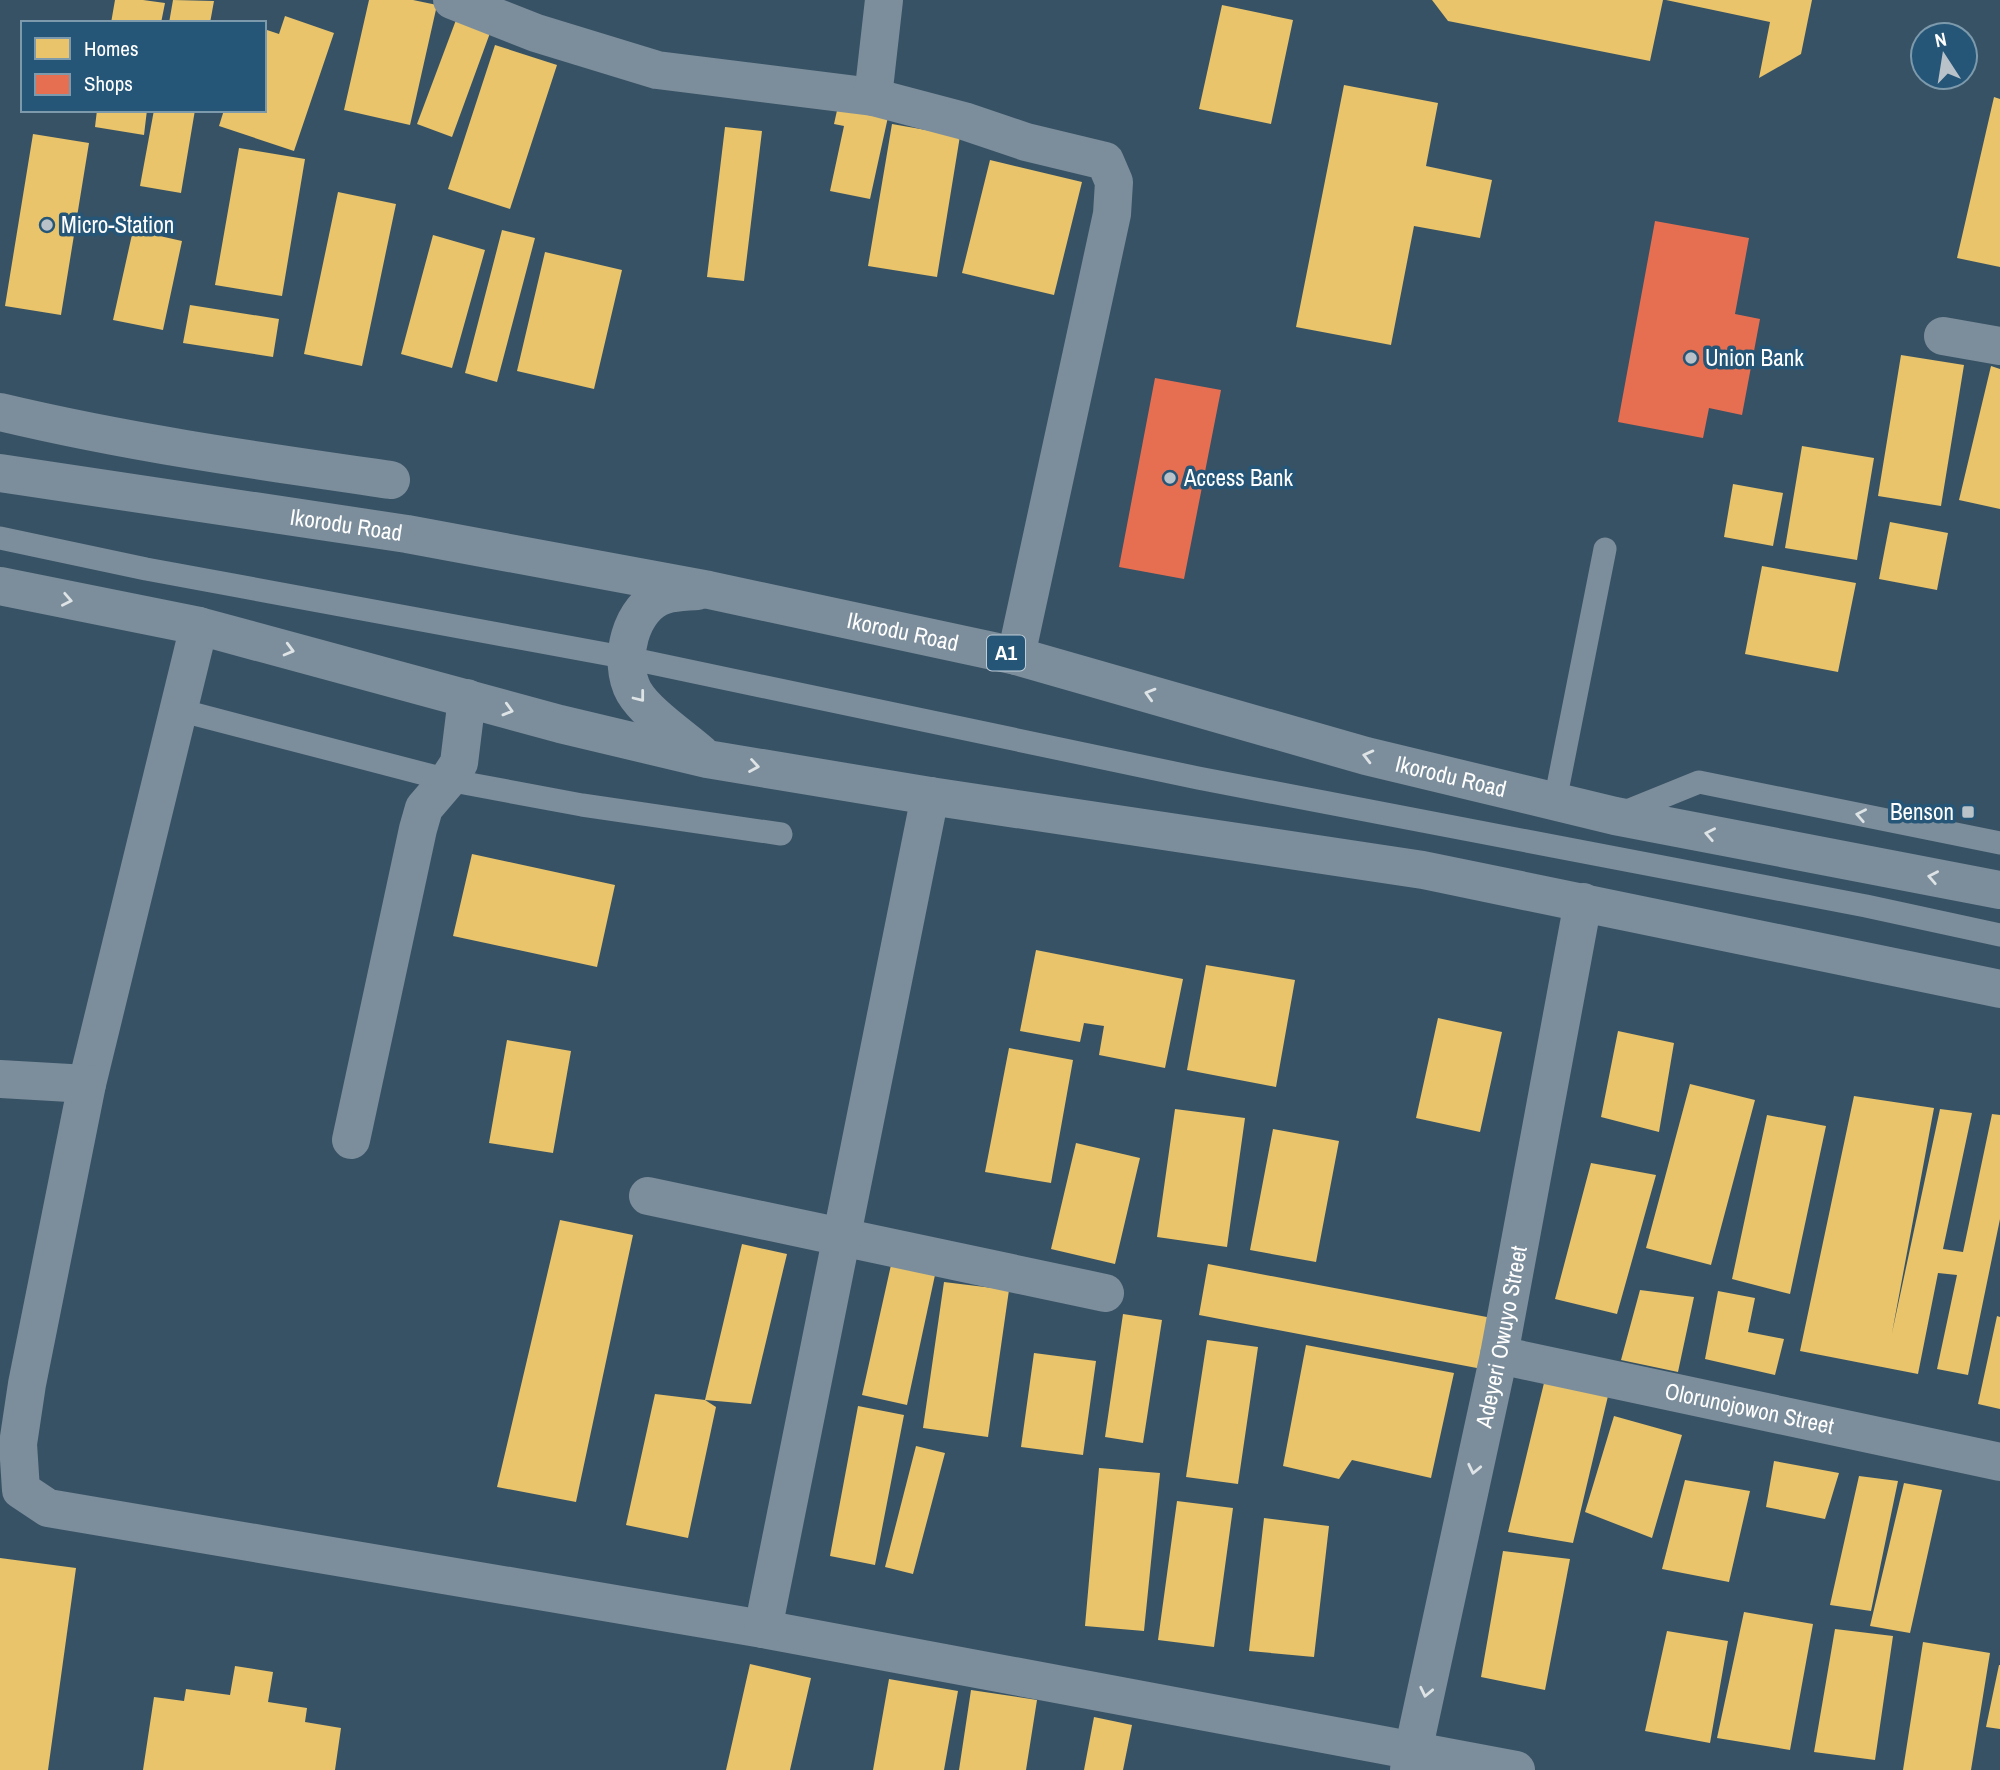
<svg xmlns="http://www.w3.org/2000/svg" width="2000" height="1770" font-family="'Archivo Narrow',sans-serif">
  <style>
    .homes { fill: #e9c46a }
    .shops { fill: #e76f51 }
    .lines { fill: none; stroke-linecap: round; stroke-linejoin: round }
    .service { stroke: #7c8e9c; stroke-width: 23 }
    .minor { stroke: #7c8e9c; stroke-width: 38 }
    .trunk { stroke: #7c8e9c; stroke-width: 38 }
    .oneway { stroke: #dee3e6 }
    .poi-dot { fill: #b9c2c9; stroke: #265677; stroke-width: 2.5 }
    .labels { text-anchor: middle; stroke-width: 7; stroke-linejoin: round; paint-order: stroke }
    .shield { fill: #265677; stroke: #beccd6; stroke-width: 2 }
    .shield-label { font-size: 21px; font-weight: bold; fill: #fff }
    .poi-label { font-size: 23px; fill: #fff; stroke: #265677; text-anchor: start }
    .street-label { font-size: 23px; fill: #fff; stroke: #265677 }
  </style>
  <rect width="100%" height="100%" fill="#385265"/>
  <path class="homes" d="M115 0H143L165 3 161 23H111Z
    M173 0 214 1 210 23H169Z
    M369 0H413L437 5 410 125 344 110Z
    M1432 0H1663L1650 61 1448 21Z
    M1666 0H1812L1801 54 1759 78 1770 22Z
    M1222 5 1293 20 1271 124 1199 109Z
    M285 16 334 33 294 151 219 126 224 110H264V29L279 34Z
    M456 20 490 33 452 137 417 124Z
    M495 45 557 65 510 209 448 189Z
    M1344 85 1438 103 1426 166 1492 180 1480 238 1414 226 1391 345 1296 327Z
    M1994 97 2000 99V267L1957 258Z
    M838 106 888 117 870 199 830 191 844 126 834 124Z
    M97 110H147L144 135 95 127Z
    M154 110H195L181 193 140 186Z
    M892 124 960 136 937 277 868 266Z
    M725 127 762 131 744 281 707 277Z
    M33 134 89 143 61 315 5 306Z
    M239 148 305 159 282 296 215 285Z
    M990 160 1082 182 1054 295 962 273Z
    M338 192 396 204 362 366 304 354Z
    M133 230 182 241 163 330 113 320Z
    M502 230 535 238 497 382 465 373Z
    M433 235 485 250 452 368 401 354Z
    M545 252 622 270 594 389 517 371Z
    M190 305 279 319 273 357 183 343Z
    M1901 355 1964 365 1941 506 1878 496Z
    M1991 366 2000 369V509L1959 500Z
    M1802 446 1874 458 1857 560 1785 548Z
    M1733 484 1783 493 1773 546 1724 537Z
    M1890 522 1948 533 1937 590 1879 579Z
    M1762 566 1856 583 1838 672 1745 654Z
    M472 854 615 885 597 967 453 936Z
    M1036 950 1183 979 1165 1068 1099 1055 1104 1026 1084 1023 1080 1042 1020 1031Z
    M1206 965 1295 980 1276 1087 1187 1070Z
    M1438 1018 1502 1032 1480 1132 1416 1118Z
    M1618 1031 1674 1043 1659 1132 1601 1117Z
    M507 1040 571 1051 553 1153 489 1143Z
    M1009 1048 1073 1060 1051 1183 985 1172Z
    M1690 1084 1755 1100 1711 1265 1646 1248Z
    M1854 1096 1934 1108 1892 1333 1940 1109 1972 1113 1943 1249 1963 1252 1992 1114 2000 1115V1219L1968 1375 1937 1369 1957 1275 1938 1273 1918 1374 1800 1351Z
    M1175 1109 1245 1118 1227 1247 1157 1237Z
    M1767 1115 1826 1126 1790 1294 1732 1279Z
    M1273 1129 1339 1141 1316 1262 1250 1250Z
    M1076 1143 1140 1158 1115 1264 1051 1249Z
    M1591 1163 1656 1175 1617 1314 1555 1299Z
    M560 1220 633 1235 576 1502 497 1487Z
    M742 1244 787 1254 751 1404 705 1400 716 1407 688 1538 626 1525 655 1394 705 1400Z
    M1208 1264 1492 1318 1482 1369 1199 1315Z
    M891 1265 935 1275 907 1405 862 1395Z
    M944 1282 1009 1290 988 1437 923 1428Z
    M1640 1290 1694 1297 1678 1372 1621 1360Z
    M1718 1291 1755 1298 1748 1332 1784 1339 1775 1375 1705 1359Z
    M1123 1314 1162 1320 1143 1443 1105 1437Z
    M1997 1316 2000 1317V1409L1978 1404Z
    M1207 1340 1258 1347 1238 1484 1186 1477Z
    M1306 1345 1454 1373 1431 1478 1352 1460 1339 1479 1283 1466Z
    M1034 1353 1096 1361 1083 1455 1021 1447Z
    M1544 1383 1608 1396 1573 1543 1508 1532Z
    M858 1406 904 1415 875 1565 830 1556Z
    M1614 1416 1682 1435 1652 1538 1585 1512Z
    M916 1446 945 1453 913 1574 885 1567Z
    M1774 1461 1839 1473 1825 1519 1766 1507Z
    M1099 1468 1160 1473 1144 1631 1085 1626Z
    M1859 1476 1898 1481 1871 1611 1830 1605Z
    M1685 1480 1750 1491 1729 1582 1662 1569Z
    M1904 1483 1942 1490 1910 1633 1870 1626Z
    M1177 1501 1233 1508 1214 1647 1158 1640Z
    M1264 1518 1329 1526 1314 1657 1249 1651Z
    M1503 1551 1570 1559 1545 1690 1481 1677Z
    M0 1558 76 1568 48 1770H0Z
    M1744 1612 1813 1624 1790 1750 1717 1738Z
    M1835 1629 1893 1636 1875 1760 1814 1752Z
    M1667 1631 1728 1641 1710 1743 1645 1731Z
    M1923 1642 1990 1653 1971 1770H1903Z
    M750 1664 811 1678 790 1770H726Z
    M1999 1665H2000V1729L1986 1727Z
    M235 1666 273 1672 268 1702 307 1708 305 1722 341 1728 335 1770H143L154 1697 184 1701 186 1689 230 1695Z
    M889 1679 958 1691 944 1770H873Z
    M971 1690 1037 1700 1026 1770H959Z
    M1094 1717 1132 1725 1123 1770H1084Z"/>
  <path class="shops" d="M1655 221 1749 238 1735 314 1760 319 1742 415 1709 408 1703 438 1618 422Z
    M1155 378 1221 390 1184 579 1119 567Z"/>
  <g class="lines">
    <path class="service" d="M0 538 146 569 628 658 1198 778 1866 906 2000 935
      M179 710 448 780 582 805 781 834
      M1555 801 1605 549
      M1620 814 1699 782 2000 843"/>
    <g class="minor">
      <path d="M452 0 536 33 657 70 873 97 964 121 1026 142 1105 161 1114 182 1112 214 1016 656"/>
      <path d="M873 97 884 0"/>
      <path d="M1943 336 2000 346"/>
      <path d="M0 412C130 443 259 461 391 480"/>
      <path d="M199 626 87 1084 27 1384 18 1444 21 1490 48 1508 763 1629 1516 1770"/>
      <path d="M0 1079 87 1084"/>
      <path d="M351 1140 418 829 424 808 448 780 459 763 467 698"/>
      <path d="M648 1196 1105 1293"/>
      <path id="s1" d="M1499 1355 2000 1462"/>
      <path d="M763 1629 930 796"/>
      <path id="s2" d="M1409 1770 1499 1355 1583 902"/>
    </g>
    <g class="trunk">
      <path id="s3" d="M0 473 407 534 709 590 1016 656 1366 756 1615 816 2000 890"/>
      <path d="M0 586 199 626 560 724 707 759 930 796 1423 870 2000 989"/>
      <path d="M697 591C687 592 675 592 665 595 630 605 617 662 634 692 647 714 682 737 701 754"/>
    </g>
  </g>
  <defs><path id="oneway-chevron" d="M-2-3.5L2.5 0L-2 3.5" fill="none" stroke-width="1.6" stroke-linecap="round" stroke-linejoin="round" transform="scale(1.75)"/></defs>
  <g class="oneway">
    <use href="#oneway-chevron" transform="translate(67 600) rotate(11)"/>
    <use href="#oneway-chevron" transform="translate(289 650) rotate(15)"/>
    <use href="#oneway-chevron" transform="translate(1150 694) rotate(-164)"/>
    <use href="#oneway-chevron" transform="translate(640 697) rotate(52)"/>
    <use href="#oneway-chevron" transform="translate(508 710) rotate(16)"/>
    <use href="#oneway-chevron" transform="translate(1368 756) rotate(-166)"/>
    <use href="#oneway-chevron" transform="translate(754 766) rotate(9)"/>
    <use href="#oneway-chevron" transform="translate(1861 815) rotate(-169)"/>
    <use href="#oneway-chevron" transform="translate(1710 834) rotate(-169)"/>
    <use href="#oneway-chevron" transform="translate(1933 877) rotate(-169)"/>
    <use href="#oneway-chevron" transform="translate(1474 1469) rotate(102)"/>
    <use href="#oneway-chevron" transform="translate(1426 1692) rotate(102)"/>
  </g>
  <g class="poi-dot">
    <circle cx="47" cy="225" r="7"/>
    <circle cx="1691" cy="358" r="7"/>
    <circle cx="1170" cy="478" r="7"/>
    <rect x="1961" y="805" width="14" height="14" rx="3.5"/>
  </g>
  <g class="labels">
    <rect class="shield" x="987" y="635.5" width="38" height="35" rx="5"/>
    <g class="shield-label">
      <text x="1006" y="660">A1</text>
    </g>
    <g class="poi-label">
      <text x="61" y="233">Micro-Station</text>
      <text x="1705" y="366">Union Bank</text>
      <text x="1184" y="486">Access Bank</text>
      <text x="1954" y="820" text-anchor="end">Benson</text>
    </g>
    <g class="street-label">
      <text dy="8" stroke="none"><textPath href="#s3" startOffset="350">Ikorodu Road</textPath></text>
      <text dy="8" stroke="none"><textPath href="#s3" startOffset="917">Ikorodu Road</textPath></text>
      <text dy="8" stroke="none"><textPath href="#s3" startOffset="1484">Ikorodu Road</textPath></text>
      <text dy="8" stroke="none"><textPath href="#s2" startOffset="443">Adeyeri Owuyo Street</textPath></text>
      <text dy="8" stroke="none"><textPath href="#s1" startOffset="256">Olorunojowon Street</textPath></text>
    </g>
  </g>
  <rect x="21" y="21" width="245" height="91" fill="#265677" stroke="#7d9aad" stroke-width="2"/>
  <rect x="35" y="38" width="35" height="21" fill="#e9c46a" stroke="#7d9aad" stroke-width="2"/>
  <text x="84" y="56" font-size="21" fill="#ffffff">Homes</text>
  <rect x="35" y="74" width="35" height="21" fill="#e76f51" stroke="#7d9aad" stroke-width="2"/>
  <text x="84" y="91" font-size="21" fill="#ffffff">Shops</text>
  <g transform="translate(1944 56) rotate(348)"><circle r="33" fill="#265677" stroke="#7d9aad" stroke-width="2"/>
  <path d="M0-5L12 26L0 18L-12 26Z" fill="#b9c2c9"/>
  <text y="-10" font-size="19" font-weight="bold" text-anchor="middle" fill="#ffffff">N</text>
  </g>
</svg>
